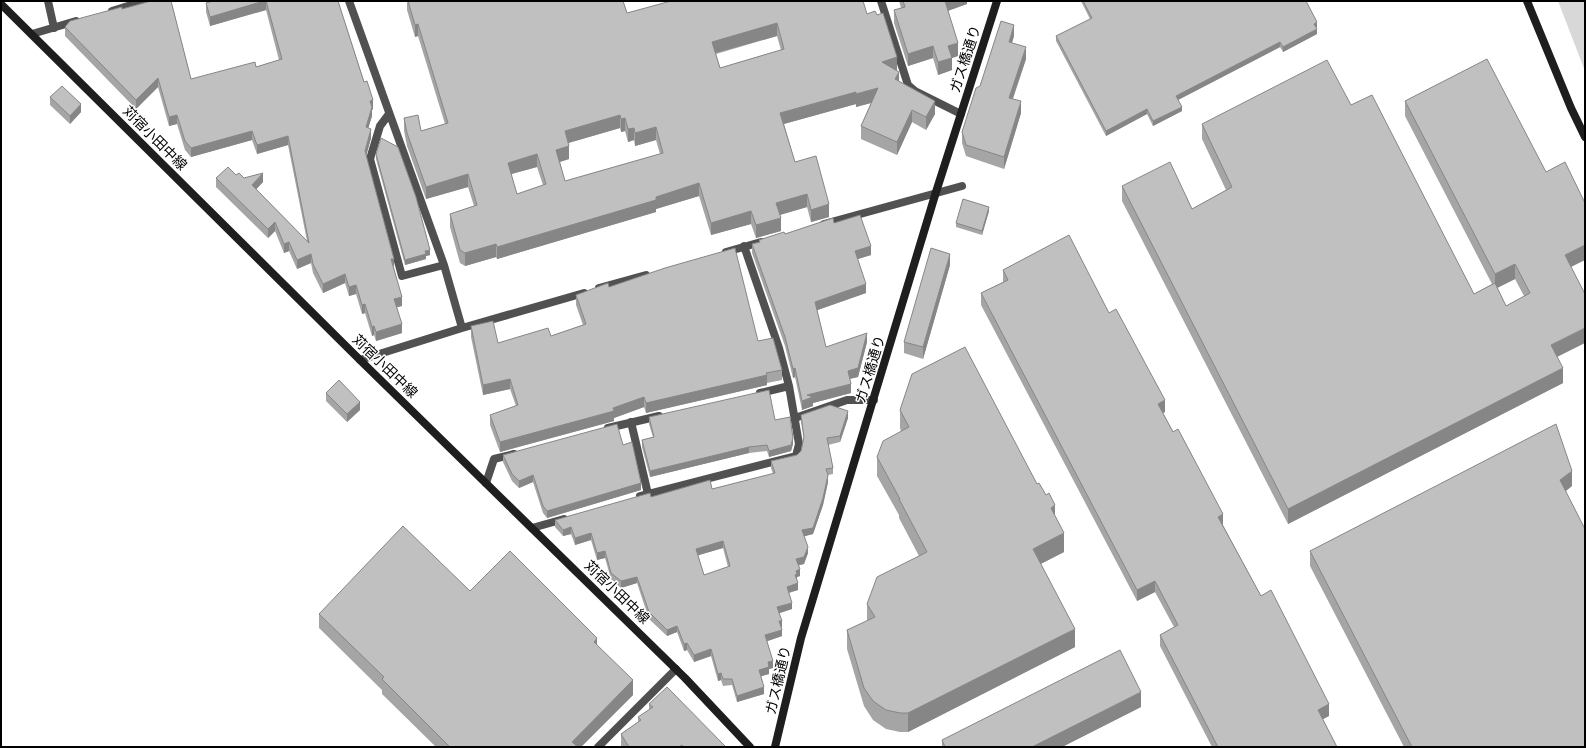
<svg xmlns="http://www.w3.org/2000/svg" width="1586" height="748" font-family="Jost,'Noto Sans JP',sans-serif">
  <style>
    .green { fill: #d8d8d8 }
    .lines { fill: none; stroke-linecap: round; stroke-linejoin: round }
    .street { stroke: #515151; stroke-width: 8 }
    .secondary { stroke: #1e1e1e; stroke-width: 8 }
    .wall { fill: #a5a5a5; fill-rule: evenodd }
    .shaded-wall { fill: #868686 }
    .building { fill: #c0c0c0; stroke: #868686; fill-rule: evenodd }
    .labels { text-anchor: middle; stroke-width: 3; stroke-linejoin: round; paint-order: stroke }
    .street-label { font-size: 14px; fill: #000; stroke: #fff }
  </style>
  <rect width="100%" height="100%" fill="#fff"/>
  <path class="green" d="M1558 1H1585V71Z"/>
  <g class="lines">
    <path class="street" d="M48 1 54 28
      M349 1 444 265 462 328
      M881 1 908 85 915 91 961 114
      M112 11 144 1
      M32 34 76 21
      M389 114 380 126 370 159 402 276 444 265
      M824 224 962 186
      M744 246 779 348 789 386
      M726 252 761 242
      M599 288 646 275
      M360 360 462 328 584 293
      M795 418 847 400H874
      M631 422 648 494
      M608 428 659 416
      M486 483 494 459 514 454
      M640 496 796 456 799 444 789 386 760 393
      M532 528 564 519
      M598 747 676 669"/>
    <path class="secondary" d="M1527 1 1571 108 1585 137
      M1 4 360 360 685 678 750 747
      M775 747 801 638 936 192 997 1"/>
  </g>
  <path class="wall" d="M149 1H171L191 79 256 67 279 60 266 10 210 26 206 12V3L213 1H338L373 109 372 110V116L368 128 371 138 366 156 394 268 402 306 397 307 402 333 376 341 374 335 372 336 365 313 362 314 356 294 349 296 345 283 323 293 313 273 311 263 297 269 289 251 284 253 275 231 268 238 216 187V178L236 175 244 178 263 182 256 189 307 241 288 145 257 154 252 140 191 157 185 150 177 124 169 126 158 87 136 109 65 36V27L150 2Z
    M407 1H623L627 13 867 14 897 70H896L899 81 935 114 926 130 912 122 897 155 861 139V126L871 103 856 107V104L784 124 795 162 829 217 811 222 807 207 780 215 781 231 756 238 751 224 711 235 699 196 656 209V212L497 259 496 257 465 266 460 263 450 227V214L474 206 468 187 426 199 407 146 404 131V118L421 131 445 124 418 36 415 37 407 10ZM777 36 781 50 720 68 716 54ZM620 128 621 132 625 131 628 142 634 140 635 146 656 140 660 154 565 181 560 162 569 159 568 143ZM537 167 543 185 517 194 511 174Z
    M899 1H967V4L948 11 958 56 952 58V70L938 75 933 58 908 66 894 23V10L901 8Z
    M1081 1H1306L1317 27H1316L1317 34 1283 52 1280 47 1178 100 1182 111 1153 126 1147 114 1106 136 1056 41V36L1090 19Z
    M1014 36 1012 43 1026 59 1013 99 1021 113 1004 169 966 156 962 143V132L980 86Z
    M50 97 81 112 70 124 50 105Z
    M1405 101 1571 267 1557 357 1563 383 1288 524 1122 201V186L1192 209 1226 190 1202 139V124L1351 105 1474 294 1492 284 1405 116ZM1515 279 1524 296 1506 306 1497 288Z
    M376 154 430 255 426 256V259L405 265 376 159Z
    M989 211 982 235 956 227V223Z
    M834 223 871 255 857 259 866 293 817 310 826 347 867 342 858 377 850 379 851 393 813 403V406L802 410 795 377 793 378 785 346 752 253V244L759 242V240Z
    M950 265 923 359 904 353V342Z
    M1003 270 1109 313 1165 412 1163 413 1261 596 1329 716 1322 719 1337 747H1212L1160 646V635L1174 627 1155 592 1137 601 981 305V293L1003 282Z
    M609 287 758 341 782 370V380L767 383V385L646 413 644 407 614 418V421L500 452 490 425V415L516 406 510 389 483 395 471 337V326L498 343 551 336 583 325 576 305V295Z
    M326 393 360 410 347 422 326 401Z
    M900 410 1037 484 1055 516 1064 552 1040 564 1075 647 908 732H900L886 729 873 720 864 706 847 649V630L867 621V604L919 556 899 518V515L877 476V457L901 431 900 428Z
    M801 415 848 418 840 442 828 445 833 468V474L828 475V482L823 505 813 534 804 536 808 553 804 564 798 565 800 576 797 577 798 590 789 593 792 609 779 613 782 627 781 628 782 636 767 641 773 668 769 669V674L761 676 764 694 737 702 732 685 723 686 721 680 718 681 711 656 694 662 687 650 684 651 677 632 667 636 649 619 637 583 621 588 611 579 605 558 597 560 591 540 575 545 571 534 563 536 555 527V520L651 497 712 489 773 474 771 468V461L797 455 801 451 804 440 801 422ZM723 548 728 567 704 575 698 555Z
    M649 417 775 420 793 444 791 451 769 457 767 451 749 453 650 477 642 447V440L653 437 649 424Z
    M623 445 641 490 547 518 543 513 533 482 519 488 512 481 503 462V455Z
    M1572 486 1566 491 1585 747H1404L1310 566V551Z
    M470 591 597 645 633 695 581 747H436L382 694V690L319 628V614Z
    M649 704 726 747H621V734L638 722V717L649 710Z
    M1141 707 1062 747H942V740Z"/>
  <path class="shaded-wall" d="M264 1H266V10L210 26V17Z
    M944 1H967V4L944 12Z
    M1317 22V27L1314 29V24Z
    M777 23V36L712 54V42Z
    M418 24V36L415 37V25Z
    M1014 25V36L1009 53V42Z
    M1317 29V34L1283 52V47Z
    M1280 42V47L1176 101V96Z
    M958 43V56L952 58V70L938 75V62L948 46Z
    M933 46V58L908 66V54Z
    M1026 47V59L1009 109V98Z
    M897 57V70L882 75V62Z
    M899 72V85L895 79Z
    M158 78V87L136 109V100Z
    M878 88V101L856 107V94Z
    M856 92V104L780 125V113Z
    M373 100V109L372 110V116L366 136V127L370 101Z
    M935 101V114L926 130V117Z
    M1021 101V113L1004 169V157Z
    M81 104V112L70 124V116Z
    M1182 107V111L1153 126V121Z
    M1147 109V114L1106 136V131Z
    M912 110V122L897 155V142Z
    M177 115V124L169 126V117Z
    M620 115V128L565 144V131Z
    M625 118V131L621 132V119Z
    M656 127V140L635 146V133Z
    M634 128V140L628 142V129Z
    M371 129V138L365 160V151Z
    M252 131V140L191 157V148Z
    M288 136V145L257 154V145Z
    M569 146V159L556 163V150Z
    M537 154V167L508 175V163Z
    M263 173V182L252 194V185Z
    M468 174V187L426 199V187Z
    M699 183V196L656 209V212L497 259V247Z
    M807 194V207L776 216V203Z
    M829 204V217L811 222V210Z
    M989 207V211L982 235V231Z
    M751 211V224L711 235V223Z
    M781 218V231L756 238V225Z
    M275 222V231L268 238V229Z
    M289 242V251L284 253V244Z
    M496 244V257L465 266V253Z
    M1585 245V260L1565 270V255Z
    M871 246V255L855 260V251Z
    M430 250V255L426 256V259L405 265V260Z
    M311 254V263L297 269V260Z
    M950 254V265L923 359V347Z
    M391 259H394V268Z
    M1515 264V279L1495 289V274Z
    M345 274V283L323 293V284Z
    M866 284V293L815 311V302Z
    M356 285V294L349 296V287Z
    M402 297V306L394 308V299Z
    M365 304V313L362 314V305Z
    M402 324V333L376 341V332Z
    M374 326V335L372 336V327Z
    M1585 328V343L1551 360V345Z
    M867 333V342L858 377 848 379V371Z
    M795 368V377L793 378V369Z
    M1563 368V383L1288 524V509Z
    M767 375V385L646 413V403Z
    M510 379V389L483 395V385Z
    M851 384V393L813 403V406L802 410V401L807 395Z
    M644 397V407L614 418V421L500 452V442L613 408Z
    M1165 400V412L1158 415V404Z
    M360 402V410L347 422V414Z
    M848 411V418L840 442V436Z
    M793 438V444L791 451 769 457V451Z
    M749 447V453L650 477V471Z
    M1572 471V486L1560 495V480Z
    M533 475V482L519 488V481Z
    M828 475V482L823 505 813 534 802 537V530Z
    M641 483V490L547 518V511Z
    M1055 505V524L1051 508Z
    M1223 514V526L1218 517Z
    M571 527V534L563 536V530Z
    M591 533V540L575 545V538Z
    M1064 533V552L1033 568V549Z
    M723 541V548L696 556V549Z
    M808 547V553L804 564 796 566V559Z
    M605 551V558L597 560V553Z
    M800 569V576L797 577V581L795 575 796 571Z
    M637 577V583L621 588V581Z
    M1155 581V592L1137 601V590Z
    M798 583V590L787 593V587Z
    M792 603V609L777 614V607Z
    M779 621H782V627L779 628Z
    M677 626V632L667 636V630Z
    M1075 629V647L908 732V713Z
    M782 630V636L765 642V635Z
    M597 638V653L594 642Z
    M687 643V650L684 651V644Z
    M711 649V656L694 662V655Z
    M773 661V668L769 669V674L759 677V670L768 662Z
    M721 673V680L718 681V674Z
    M633 680V695L581 747H572V742Z
    M764 687V694L737 702V696Z
    M1141 692V707L1062 747H1032Z
    M1329 704V716L1318 722V710Z"/>
  <path class="building" d="M151 1H171L191 79 255 62 256 67 282 59 266 1H338L363 79 364 82 367 81 373 100 370 101 372 107 366 127 371 129 365 151 394 259H391L402 297 394 299 402 324 376 332 374 326 372 327 365 304 362 305 356 285 349 287 345 274 323 284 313 264 311 254 297 260 289 242 284 244 275 222 268 229 216 178 228 167 236 175 239 173 244 178 263 173 252 185 309 243 288 136 257 145 252 131 191 148 185 141 177 115 169 117 158 78 136 100 65 27 70 21 122 7V9Z
    M213 1H264L210 17 206 3Z
    M408 1H623L627 13 671 1H863L867 14 875 11 877 15 883 13 897 57 882 62 899 72 895 79 935 101 926 117 912 110 897 142 861 126 878 88 856 94V92L780 113 795 162 816 156 829 204 811 210 807 194 776 203 781 218 756 225 751 211 711 223 699 183 656 197V200L497 247 496 244 465 253 460 250 450 214 477 205 468 174 426 187 407 133 404 118 418 115 421 131 448 123 418 24 415 25ZM777 23 784 49 720 68 712 42ZM620 115 621 119 625 118 628 129 634 128 635 133 656 127 663 153 565 181 556 150 569 146 565 131ZM537 154 546 184 517 194 508 163Z
    M903 1H945L958 43 948 46 952 58 938 62 933 46 908 54 894 10 905 7Z
    M1083 1H1306L1317 22 1314 24 1317 29 1283 47 1280 42 1176 96 1182 107 1153 121 1147 109 1106 131 1056 36 1092 18Z
    M1001 21 1014 25 1009 42 1026 47 1009 98 1021 101 1004 157 966 145 962 132 976 88 980 86Z
    M1487 59 1546 172 1565 162 1585 203V245L1565 255 1585 294V328L1551 345 1563 368 1288 509 1122 186 1170 162 1192 209 1232 187 1202 124 1327 60 1351 105 1372 95 1474 294 1495 283 1506 306 1530 293 1515 264 1495 274 1405 101Z
    M62 86 81 104 70 116 50 97Z
    M381 138 398 147 416 197 430 250 425 251 426 254 405 260 376 154Z
    M963 199 989 207 982 231 956 223Z
    M860 215 871 246 855 251 866 284 815 302 826 347 867 333 858 368 848 371 851 384 807 395 813 397 802 401 795 368 793 369 785 337 752 244 760 242 759 240 784 232 785 234 833 218 834 223Z
    M1069 235 1109 313 1116 309 1165 400 1158 404 1173 432 1178 429 1223 514 1218 517 1261 596 1271 590 1329 704 1318 710 1337 747H1218L1160 635 1178 625 1155 581 1137 590 981 293 1008 280 1003 270Z
    M735 248 758 341 773 338 782 370 766 373 767 375 646 403 644 397 613 408 614 411 500 442 490 415 518 405 510 379 483 385 471 326 493 321 498 343 548 328 551 336 586 324 576 295 608 283 609 287 665 268Z
    M931 248 950 254 923 347 904 342Z
    M965 347 1037 484 1039 483 1046 495 1049 493 1055 505 1051 508 1064 533 1033 549 1075 629 908 713H900L886 710 873 701 864 688 847 630 875 617 867 604 877 577 927 552 899 499H900L877 457 883 441 909 427 900 410 912 374Z
    M339 380 360 402 347 414 326 393Z
    M769 390 775 420 790 417 793 438 791 445 769 451 767 445 749 447 650 471 642 440 654 437 649 417Z
    M830 405 848 411 840 436 827 438 833 468 826 469 828 475 823 498 813 528 802 530 808 547 804 557 796 559 800 569 796 571 797 574 795 575 798 583 787 587 792 603 777 607 782 621H779L782 630 765 635 773 661 768 662 769 667 759 670 764 687 737 696 732 679H723L721 673 718 674 711 649 694 655 687 643 684 644 677 626 667 630 649 612 637 577 621 581 611 573 605 551 597 553 591 533 575 538 571 527 563 530 555 520 650 493 651 497 710 480 712 489 775 473 771 461 797 455 801 451 804 437 801 415ZM723 541 730 566 704 575 696 549Z
    M617 424 623 445 632 442 641 483 547 511 543 506 533 475 519 481 512 474 503 455Z
    M1556 424 1572 471 1560 480 1585 529V747H1412L1310 551Z
    M403 526 470 591 510 551 597 638 594 642 633 680 572 742 578 747H450L382 679 384 677 319 614Z
    M1120 650 1141 692 1032 747H945L942 740Z
    M667 687 726 747H683L682 745 679 747H629L621 734 641 720 638 717 653 707 649 704Z"/>
  <g class="labels">
    <g class="street-label">
      <text transform="translate(965 59) rotate(-72)" y="5">ガス橋通り</text>
      <text transform="translate(155 138) rotate(45)" y="5">苅宿小田中線</text>
      <text transform="translate(385 366) rotate(44)" y="5">苅宿小田中線</text>
      <text transform="translate(870 369) rotate(-73)" y="5">ガス橋通り</text>
      <text transform="translate(617 592) rotate(44)" y="5">苅宿小田中線</text>
      <text transform="translate(778 680) rotate(-77)" y="5">ガス橋通り</text>
    </g>
  </g>
  <rect width="1586" height="748" fill="none" stroke="#000000" stroke-width="4"/>
</svg>
